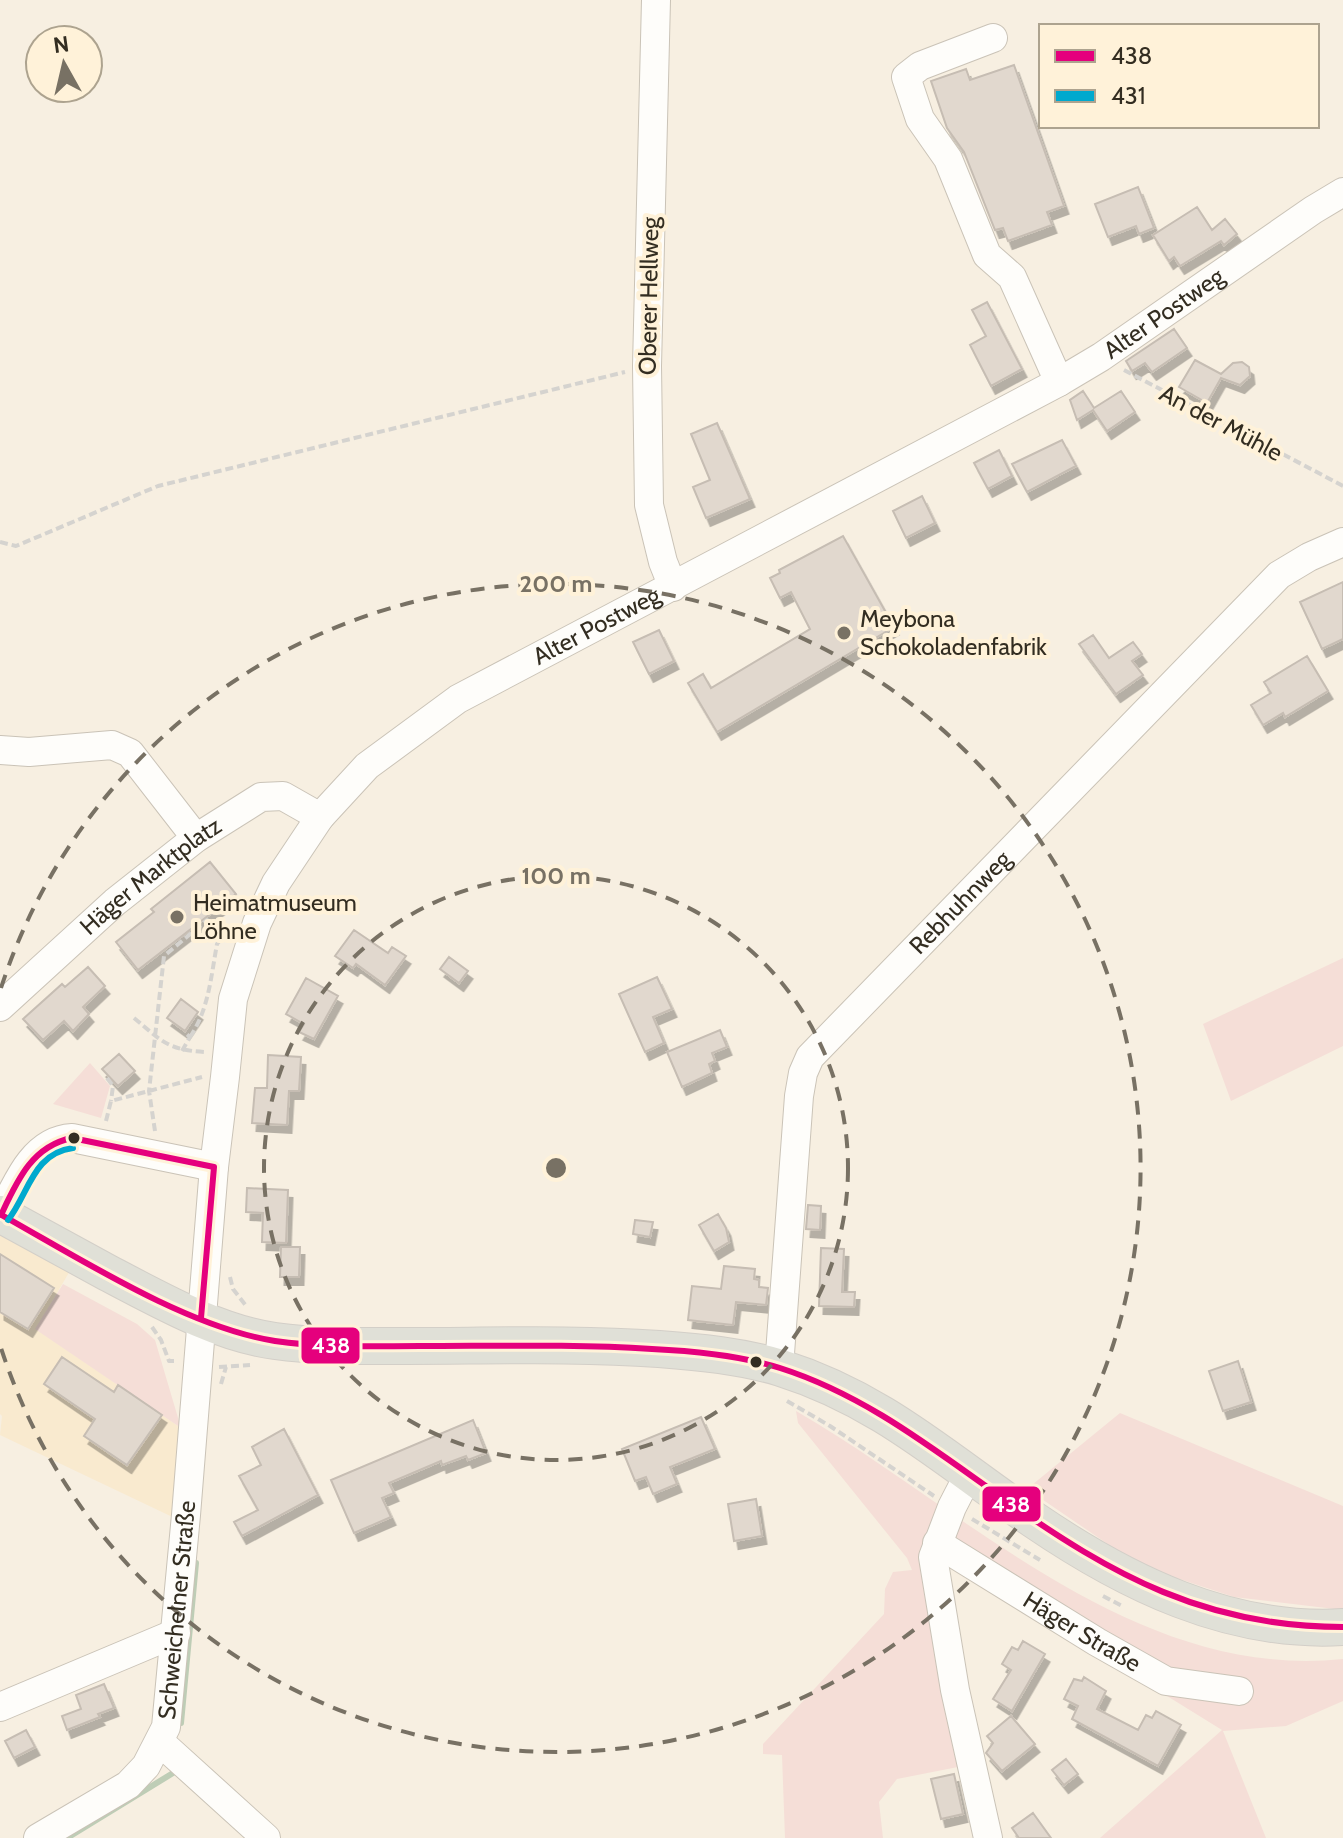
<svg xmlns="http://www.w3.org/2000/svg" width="1343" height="1838" font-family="Cabin,sans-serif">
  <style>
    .built { fill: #f9eacf }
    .green { fill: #f5ded7 }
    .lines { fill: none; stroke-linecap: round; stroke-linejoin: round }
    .stream { stroke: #becdb6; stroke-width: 6 }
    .building { fill: #e1d8ce; stroke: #c6bdb3; stroke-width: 2; filter: url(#shadow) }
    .minor-casing { stroke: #cac3b7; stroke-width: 30 }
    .major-casing { stroke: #d3cfc8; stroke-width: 38 }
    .path { stroke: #d5d3cf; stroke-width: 4; stroke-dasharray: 8 4; stroke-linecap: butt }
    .minor { stroke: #fefdfa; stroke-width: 28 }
    .major { stroke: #e0e0d7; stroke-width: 36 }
    .bus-1-casing { stroke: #fff2d9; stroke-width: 12 }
    .bus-2-casing { stroke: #fff2d9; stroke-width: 12 }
    .bus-1 { stroke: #e5007d; stroke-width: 6 }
    .bus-2 { stroke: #00a9ce; stroke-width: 6 }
    .ring { fill: none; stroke: #787164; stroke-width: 4; stroke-dasharray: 14 10 }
    .poi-dot { fill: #787164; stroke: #fff2d9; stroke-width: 3 }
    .bus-dot { fill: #332d21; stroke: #fff2d9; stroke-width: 3 }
    .labels { text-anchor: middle; stroke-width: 8; stroke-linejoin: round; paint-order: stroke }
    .street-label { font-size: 24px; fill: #332d21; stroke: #fff2d9 }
    .poi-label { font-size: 24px; fill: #332d21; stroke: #fff2d9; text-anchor: start }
    .centre { fill: #787164; stroke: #fff2d9; stroke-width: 4 }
    .ring-label { font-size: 24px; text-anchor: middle; font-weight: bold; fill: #787164; stroke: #fff2d9; stroke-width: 8; stroke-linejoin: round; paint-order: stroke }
    .line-badge { stroke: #fff2d9; stroke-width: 3 }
    .badge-label { font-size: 22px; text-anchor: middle; font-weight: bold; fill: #fff }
  </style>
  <defs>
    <filter id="shadow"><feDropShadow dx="4.5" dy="8" stdDeviation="0" flood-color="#0004"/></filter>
  </defs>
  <rect width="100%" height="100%" fill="#f7efe1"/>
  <path class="built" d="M0 1228 71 1269 36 1329 181 1428 183 1522 0 1435 2 1416 0 1414Z"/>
  <path class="green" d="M1343 958V1046L1231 1101 1203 1024Z
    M90 1063 110 1086 101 1118 53 1104Z
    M63 1284 137 1324 155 1340 181 1428 35 1329Z
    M796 1411C964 1508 1133 1681 1343 1659V1701L1286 1726 1223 1731 1266 1838H1100L1222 1730 933 1551 968 1765 897 1779 879 1802 883 1838H785L782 1755 763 1754V1744L884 1614 885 1589 893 1572 912 1570 907 1558 798 1423Z
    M1120 1413 1343 1506V1610L1234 1597 1140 1566 1027 1489Z"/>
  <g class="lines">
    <path class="stream" d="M181 1723 196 1563
      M67 1838 173 1773"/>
  </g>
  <path class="building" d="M1014 65 1064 206 1047 212 1052 225 1008 241 1003 228 995 230 964 152 947 128 931 81 966 69 970 80Z
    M1138 187 1154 228 1139 234 1136 226 1108 237 1095 204Z
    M1197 207 1212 230 1225 219 1237 234 1224 245 1221 241 1180 266 1174 257 1169 261 1153 235Z
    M987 302 1022 369 991 386 970 345 986 336 972 310Z
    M1174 329 1187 348 1152 372 1145 363 1132 371 1126 361Z
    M1195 360 1221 374 1233 363 1242 362 1249 367 1250 376 1240 385 1221 378 1207 403 1179 387Z
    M1083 391 1094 408 1121 391 1135 412 1107 431 1093 410 1077 420 1070 400Z
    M717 423 750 499 706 518 693 487 710 480 691 434Z
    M1062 440 1076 466 1027 492 1012 464Z
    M999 450 1012 476 988 489 974 463Z
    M922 496 935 523 906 538 893 511Z
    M843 536 894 627 717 732 688 683 703 674 711 688 810 629 791 592 780 598 770 578 780 573 779 570Z
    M1343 582V639L1322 649 1300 602Z
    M659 630 674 661 649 674 633 642Z
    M1093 635 1109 658 1133 642 1142 654 1132 661 1143 675 1116 694 1079 644Z
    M1307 656 1328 691 1285 717 1283 713 1263 725 1251 705 1271 693 1264 682Z
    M210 862 236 894 138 970 116 942 154 912 151 909Z
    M354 930 388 953 392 947 406 956 385 985 356 964 353 968 335 956Z
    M449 957 468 971 459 983 440 969Z
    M88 967 105 986 83 1007 89 1014 73 1031 64 1021 43 1040 23 1019 62 984 65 987Z
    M657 977 672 1009 653 1017 664 1043 645 1052 619 994Z
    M306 978 338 996 314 1039 299 1032 304 1024 286 1014Z
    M181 999 198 1012 185 1031 167 1018Z
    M720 1030 727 1047 712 1053 715 1061 709 1064 712 1073 682 1087 667 1052Z
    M119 1054 135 1071 118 1086 102 1069Z
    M268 1055 301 1057 299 1091H289L287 1125 252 1123 255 1088H267Z
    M247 1188 288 1190 286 1243 262 1242 263 1213 246 1212Z
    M808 1205 821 1206 820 1230 806 1229Z
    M718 1214 726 1228 729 1242 714 1251 699 1225Z
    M635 1220 653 1222 650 1237 633 1234Z
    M281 1247H300L299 1277H280Z
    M821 1248 844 1249 842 1292H855L854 1307 819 1306Z
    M0 1254 54 1288 28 1329 0 1312Z
    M724 1266 755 1269 754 1279 759 1280V1287L768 1288 766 1305 736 1302 733 1325 688 1320 692 1286 721 1289Z
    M62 1357 114 1392 118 1385 162 1415 127 1465 84 1436 95 1419 44 1384Z
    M1238 1361 1251 1402 1223 1411 1209 1371Z
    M701 1417 715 1449 670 1467 677 1484 653 1494 646 1477 635 1481 622 1449Z
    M473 1420 486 1453 468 1460 466 1456 442 1465 441 1461 389 1483 394 1493 382 1498 391 1517 354 1533 331 1480Z
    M284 1429 318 1495 242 1536 234 1522 258 1510 239 1476 261 1465 252 1447Z
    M756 1499 762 1536 734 1541 728 1504Z
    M1023 1641 1045 1654 1012 1711 993 1699 1011 1670 1002 1664 1012 1647 1018 1650Z
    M1084 1677 1106 1691 1097 1709 1138 1730 1146 1715 1152 1718 1156 1711 1181 1725 1158 1766 1072 1719 1078 1706 1064 1699 1074 1679 1082 1681Z
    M104 1684 114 1708 98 1714 100 1717 67 1730 62 1716 81 1709 76 1695Z
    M1011 1716 1035 1744 1002 1771 986 1753 993 1743 987 1736Z
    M26 1730 35 1747 14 1758 5 1741Z
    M1066 1759 1078 1774 1064 1785 1052 1770Z
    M954 1774 963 1814 941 1819 931 1779Z
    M1033 1813 1051 1838H1019L1012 1828Z"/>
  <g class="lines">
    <defs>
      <g id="minor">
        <path d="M656 0 647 366 649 505 663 562 673 587"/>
        <path d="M993 38 920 66 906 77 920 119 948 159 987 255 1012 277 1059 382"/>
        <path d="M0 750 29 752 112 745 130 753 196 838"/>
        <path id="s1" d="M0 1007 115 902 196 838 261 797 283 796 320 817"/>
        <path d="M1 1215C16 1184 33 1140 72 1138L214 1167"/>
        <path id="s2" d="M779 1367 799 1096 803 1073 810 1057 1279 575 1309 557 1343 542"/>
        <path d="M970 1472 952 1507 933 1557 955 1690 988 1838"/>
        <path id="s3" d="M937 1543 1097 1642 1166 1681 1239 1691"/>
        <path d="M0 1707 176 1633"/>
        <path d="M160 1742 266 1838"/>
        <path id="s4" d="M38 1838 128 1785 146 1766 166 1727 186 1515 214 1167 225 1077 233 999 257 923 276 883 320 817 367 766 458 699 1059 382 1101 357 1313 210 1343 192"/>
      </g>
      <path id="major" d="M0 1214C36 1234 72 1253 108 1273 160 1300 217 1333 275 1341 319 1347 362 1346 405 1346 490 1346 575 1343 659 1349 699 1352 742 1356 781 1368 883 1400 948 1462 1034 1520 1125 1582 1229 1634 1343 1627"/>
    </defs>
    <use href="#minor" class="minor-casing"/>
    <use href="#major" class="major-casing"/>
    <path class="path" d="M1124 370 1343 486
      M0 542 16 546 158 486 625 372
      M134 1018C162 1041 167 1050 205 1052
      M190 1037C209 1009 211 976 217 944L223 937
      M182 1051 190 1037 184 1032
      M107 1078 113 1086 111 1101
      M106 1121 111 1101 202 1077
      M155 1131 149 1091 164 956 207 920 228 942
      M230 1277 233 1289 247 1307
      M152 1327 161 1340 169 1361H174
      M219 1367 250 1365
      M221 1384 226 1367
      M787 1401 830 1426 934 1496
      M972 1519 1040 1560
      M1103 1596 1124 1607"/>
    <use href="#minor" class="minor"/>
    <use href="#major" class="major"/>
    <defs>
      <path id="bus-1" d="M0 1214C79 1258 186 1327 275 1341 323 1348 372 1346 420 1346 497 1346 574 1344 652 1349 694 1351 739 1355 780 1368 865 1395 933 1449 1004 1499 1113 1576 1206 1627 1343 1627
        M1 1215C17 1181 32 1146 72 1138L214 1167
        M201 1318 214 1167"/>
      <path id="bus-2" d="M8 1220C29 1193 33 1153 73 1148"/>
    </defs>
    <use href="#bus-1" class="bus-1-casing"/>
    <use href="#bus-2" class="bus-2-casing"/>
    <use href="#bus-1" class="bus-1"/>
    <use href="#bus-2" class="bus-2"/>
  </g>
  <g class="ring">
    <circle cx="556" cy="1168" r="292"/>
    <path d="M1 988A584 584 0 1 1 1 1348"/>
  </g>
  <g class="poi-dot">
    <circle cx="844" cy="633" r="8"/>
    <circle cx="177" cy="917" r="8"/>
  </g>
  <g class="bus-dot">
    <circle cx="74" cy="1138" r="7"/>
    <circle cx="756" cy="1362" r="7"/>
  </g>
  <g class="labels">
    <g class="street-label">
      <text transform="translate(649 296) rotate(-89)" y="8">Oberer Hellweg</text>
      <text dy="8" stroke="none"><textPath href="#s4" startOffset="2096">Alter Postweg</textPath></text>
      <text transform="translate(1221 423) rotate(28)" y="8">An der Mühle</text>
      <text dy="8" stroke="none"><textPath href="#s4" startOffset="1448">Alter Postweg</textPath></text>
      <text dy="8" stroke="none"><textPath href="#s1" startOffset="200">Häger Marktplatz</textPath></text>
      <text dy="8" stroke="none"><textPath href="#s2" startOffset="528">Rebhuhnweg</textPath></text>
      <text dy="8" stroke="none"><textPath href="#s4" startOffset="292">Schweichelner Straße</textPath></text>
      <text dy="8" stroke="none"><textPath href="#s3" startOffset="170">Häger Straße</textPath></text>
    </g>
    <g class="poi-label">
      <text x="860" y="627">Meybona<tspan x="860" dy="28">Schokoladenfabrik</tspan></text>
      <text x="193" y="911">Heimatmuseum<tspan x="193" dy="28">Löhne</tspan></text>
    </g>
  </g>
  <circle cx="556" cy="1168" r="12" class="centre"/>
  <g class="ring-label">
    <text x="556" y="592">200 m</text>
    <text x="556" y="884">100 m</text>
  </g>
  <g class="line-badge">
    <rect x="300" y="1326" width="61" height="39" rx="8" fill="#e5007d"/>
    <rect x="981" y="1485" width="61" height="38" rx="8" fill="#e5007d"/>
  </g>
  <g class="badge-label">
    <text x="331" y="1353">438</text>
    <text x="1011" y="1512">438</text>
  </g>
  <rect x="1039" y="24" width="280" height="104" fill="#fff2d9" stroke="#ada38f" stroke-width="2"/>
  <rect x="1055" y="50" width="40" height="12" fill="#e5007d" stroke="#ada38f" stroke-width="2"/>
  <text x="1111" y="64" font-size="24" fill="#332d21">438</text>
  <rect x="1055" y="90" width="40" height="12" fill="#00a9ce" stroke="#ada38f" stroke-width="2"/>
  <text x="1111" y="104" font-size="24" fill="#332d21">431</text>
  <g transform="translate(64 64) rotate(352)"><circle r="38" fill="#fff2d9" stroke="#ada38f" stroke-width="2"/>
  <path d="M0-6L14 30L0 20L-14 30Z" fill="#787164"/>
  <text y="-12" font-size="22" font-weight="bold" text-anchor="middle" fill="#332d21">N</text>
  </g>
</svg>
